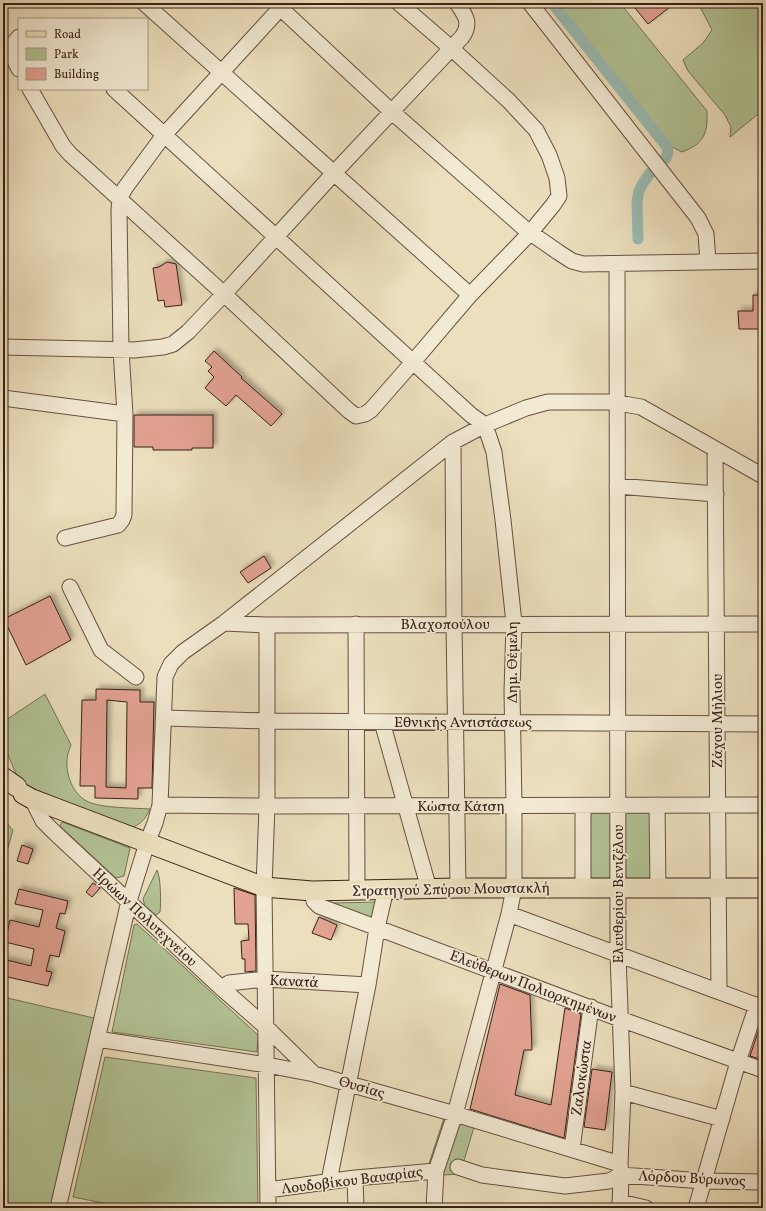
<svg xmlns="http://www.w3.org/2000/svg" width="766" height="1211" font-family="Vollkorn,serif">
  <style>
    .green { fill: #b2c395; stroke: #757256 }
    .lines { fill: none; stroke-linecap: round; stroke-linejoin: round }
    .canal { stroke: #99bcb4; stroke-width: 11 }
    .building { fill: #e2a292; stroke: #382118; fill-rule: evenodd; filter: url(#shadow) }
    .minor-casing { stroke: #655041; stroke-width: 17 }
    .major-casing { stroke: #382118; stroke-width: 21 }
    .minor { stroke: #f3ead4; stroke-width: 15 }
    .major { stroke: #ecdfbd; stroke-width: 19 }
    .labels { text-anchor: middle; stroke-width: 3.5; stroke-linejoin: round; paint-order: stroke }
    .street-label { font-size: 15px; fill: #382118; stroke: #f3ead4 }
  </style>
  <defs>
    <filter id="shadow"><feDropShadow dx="3.5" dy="-3.5" stdDeviation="2" flood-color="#0004"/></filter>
  </defs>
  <rect width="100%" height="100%" fill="#ecdfbd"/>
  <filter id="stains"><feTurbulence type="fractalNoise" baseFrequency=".005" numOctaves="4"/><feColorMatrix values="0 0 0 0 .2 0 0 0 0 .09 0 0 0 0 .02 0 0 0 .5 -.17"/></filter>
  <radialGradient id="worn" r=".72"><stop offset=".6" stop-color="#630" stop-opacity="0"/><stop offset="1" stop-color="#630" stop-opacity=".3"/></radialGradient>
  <path class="green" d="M558 3H620L707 111C708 133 704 144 682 152L672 147Z
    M698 3H763V110L730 137 731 127 725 115 688 71 683 60 703 43 712 30Z
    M45 694 71 745C69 750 67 755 67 760 66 777 74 797 91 803 105 808 134 808 150 809 144 821 140 826 127 828L21 783C10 762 3 747 3 722Z
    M612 809 613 884H589L588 810Z
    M625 810H652L653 885H626Z
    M3 819 13 830 3 866Z
    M62 822 130 848 124 876 116 878 61 827 60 825Z
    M157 870C161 877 161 903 160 912L156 915 145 906 143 899Z
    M380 902 375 922 329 903Z
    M137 924 258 1035 257 1052 112 1032 134 925Z
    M3 997 94 1018 50 1208H3Z
    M105 1057 256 1078 258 1208H113V1205L73 1197Z
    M444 1118 474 1127 460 1174 443 1175 427 1170Z"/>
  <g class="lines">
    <path class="canal" d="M552 3 667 147 668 153 666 158 651 172 643 183 639 191 637 201 638 239"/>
  </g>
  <path class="building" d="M631 3H675L648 24Z
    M167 262 176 264 182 305 165 307 164 300 158 301 153 268 159 267Z
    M753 295H763V329H739L738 311H753Z
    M214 351 242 377 241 378 282 414 271 426 236 395 226 406 205 388 214 377 208 371 212 367 205 361Z
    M134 415H213V448H192V450H153V447H134Z
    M264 556 271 568 248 583 240 572Z
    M50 596 71 640 26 665 4 619Z
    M96 689 140 690V702H154L152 788H138V799L95 798V786H80L82 700H96ZM107 700 127 702 126 788 106 787Z
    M22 845 33 849 28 864 17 861Z
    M93 883 100 888 92 897 86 892Z
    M234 888 255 895 256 971 245 972V959H242L241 941 249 940 248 924H235Z
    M19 889 68 901 65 914 60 913 56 928 65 931 59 957 50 955 46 971 52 972 48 986 3 976V959L31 966 34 949 5 942 10 920 39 927 43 910 15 904Z
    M319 917 337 925 331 940 312 933Z
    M500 984 530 995 532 1050H524L515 1095 551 1105 565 1008 581 1014 564 1138 470 1109Z
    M763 1017V1060L750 1056Z
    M592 1069 612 1072 605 1130 584 1127Z"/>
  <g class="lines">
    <defs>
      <path id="minor" d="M144 3 470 295
        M275 3 391 111 525 229 558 252 572 261 583 264 763 261
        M530 3 698 218 706 234 708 262
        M19 37 12 45 10 50 19 69
        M30 89 63 146 70 154 224 294 349 411 356 416 365 414 371 410 413 362 470 295 530 233 553 205 559 196 557 178 549 155 536 130 509 101 451 48 399 3
        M114 89 471 415 485 425 494 452 503 520 514 623 512 692 514 806V888L509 914 455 1114 436 1171 434 1208
        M617 264 618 955 623 1092 620 1164 621 1175 620 1208
        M3 347 134 350 163 347 173 344 188 332 224 294 334 173 462 37C472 23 465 15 457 3
        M3 398 125 414
        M453 442 454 624 458 888
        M715 450 719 992
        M617 486 716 494
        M65 538 118 525 122 520 124 515 125 414 121 350 119 210 120 197 125 188 164 135 285 3
        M70 587 101 650 136 677
        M224 623 267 625 763 624
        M356 624 357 890
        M267 625V806L264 887 268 1208
        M164 718 267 721 763 724
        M382 722 429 889
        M32 799 43 821 54 832 217 984 266 1027 314 1074
        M160 805 267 806 763 805
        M657 805 658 888
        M583 888V806
        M312 891 314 901 319 906 620 1019 763 1070
        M509 914 763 1008
        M221 988 229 983 265 979 368 985
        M97 1039 267 1065 314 1074 455 1114 620 1164
        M623 1092 722 1119
        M572 1149 591 1007
        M458 1167 482 1175 565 1186 609 1181 621 1175 704 1181 763 1182
        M355 1178 356 1208
        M329 1181 368 985 377 928 386 889
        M268 1190 355 1178 436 1171
        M620 1202 646 1208
        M58 1208 129 901 147 843 155 823 160 805 165 677 171 664 183 652 224 623 453 442 485 425 526 408 548 402H613L641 407 763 476
        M696 1208 738 1062 757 1005"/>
      <path id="major" d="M3 777 17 787
        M23 794 32 799 264 887 312 891 458 888H763"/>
    </defs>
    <use href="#minor" class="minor-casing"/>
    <use href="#major" class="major-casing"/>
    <use href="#minor" class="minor"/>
    <use href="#major" class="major"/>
  </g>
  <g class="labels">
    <g class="street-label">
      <text x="445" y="629">Βλαχοπούλου</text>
      <text transform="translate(512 662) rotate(-90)" y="5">Δημ. Θέμελη</text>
      <text transform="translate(717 721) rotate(-90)" y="5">Ζάχου Μήλιου</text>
      <text x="463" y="727">Εθνικής Αντιστάσεως</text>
      <text x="461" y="811">Κώστα Κάτση</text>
      <text transform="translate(451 889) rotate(-1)" y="5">Στρατηγού Σπύρου Μουστακλή</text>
      <text transform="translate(618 894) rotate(-90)" y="5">Ελευθερίου Βενιζέλου</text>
      <text transform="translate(145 917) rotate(43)" y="5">Ηρώων Πολυτεχνείου</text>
      <text transform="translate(294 981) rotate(3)" y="5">Κανατά</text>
      <text transform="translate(533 986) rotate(21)" y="5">Ελεύθερων Πολιορκημένων</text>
      <text transform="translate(581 1078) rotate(-82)" y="5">Ζαλοκώστα</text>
      <text transform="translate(362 1087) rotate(16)" y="5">Θυσίας</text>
      <text transform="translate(692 1178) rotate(3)" y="5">Λόρδου Βύρωνος</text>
      <text transform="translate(352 1180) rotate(-7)" y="5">Λουδοβίκου Βαυαρίας</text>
    </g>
  </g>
  <rect width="766" height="1211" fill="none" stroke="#ecdfbd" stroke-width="16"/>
  <rect x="4" y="4" width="758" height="1203" fill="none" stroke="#382118" stroke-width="2"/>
  <rect x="8" y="8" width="750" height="1195" fill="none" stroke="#382118"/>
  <rect x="18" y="18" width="130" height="72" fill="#f3ead4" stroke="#a89a89"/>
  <rect x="26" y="31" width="20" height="6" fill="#ecdfbd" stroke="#a89a89"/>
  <text x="54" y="38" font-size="12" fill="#382118">Road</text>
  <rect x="26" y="48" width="20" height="12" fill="#b2c395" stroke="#a89a89"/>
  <text x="54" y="58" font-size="12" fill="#382118">Park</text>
  <rect x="26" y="68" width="20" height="12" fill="#e2a292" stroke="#a89a89"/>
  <text x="54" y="78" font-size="12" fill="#382118">Building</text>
  <rect width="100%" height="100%" filter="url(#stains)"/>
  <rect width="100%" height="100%" fill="url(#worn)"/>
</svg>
